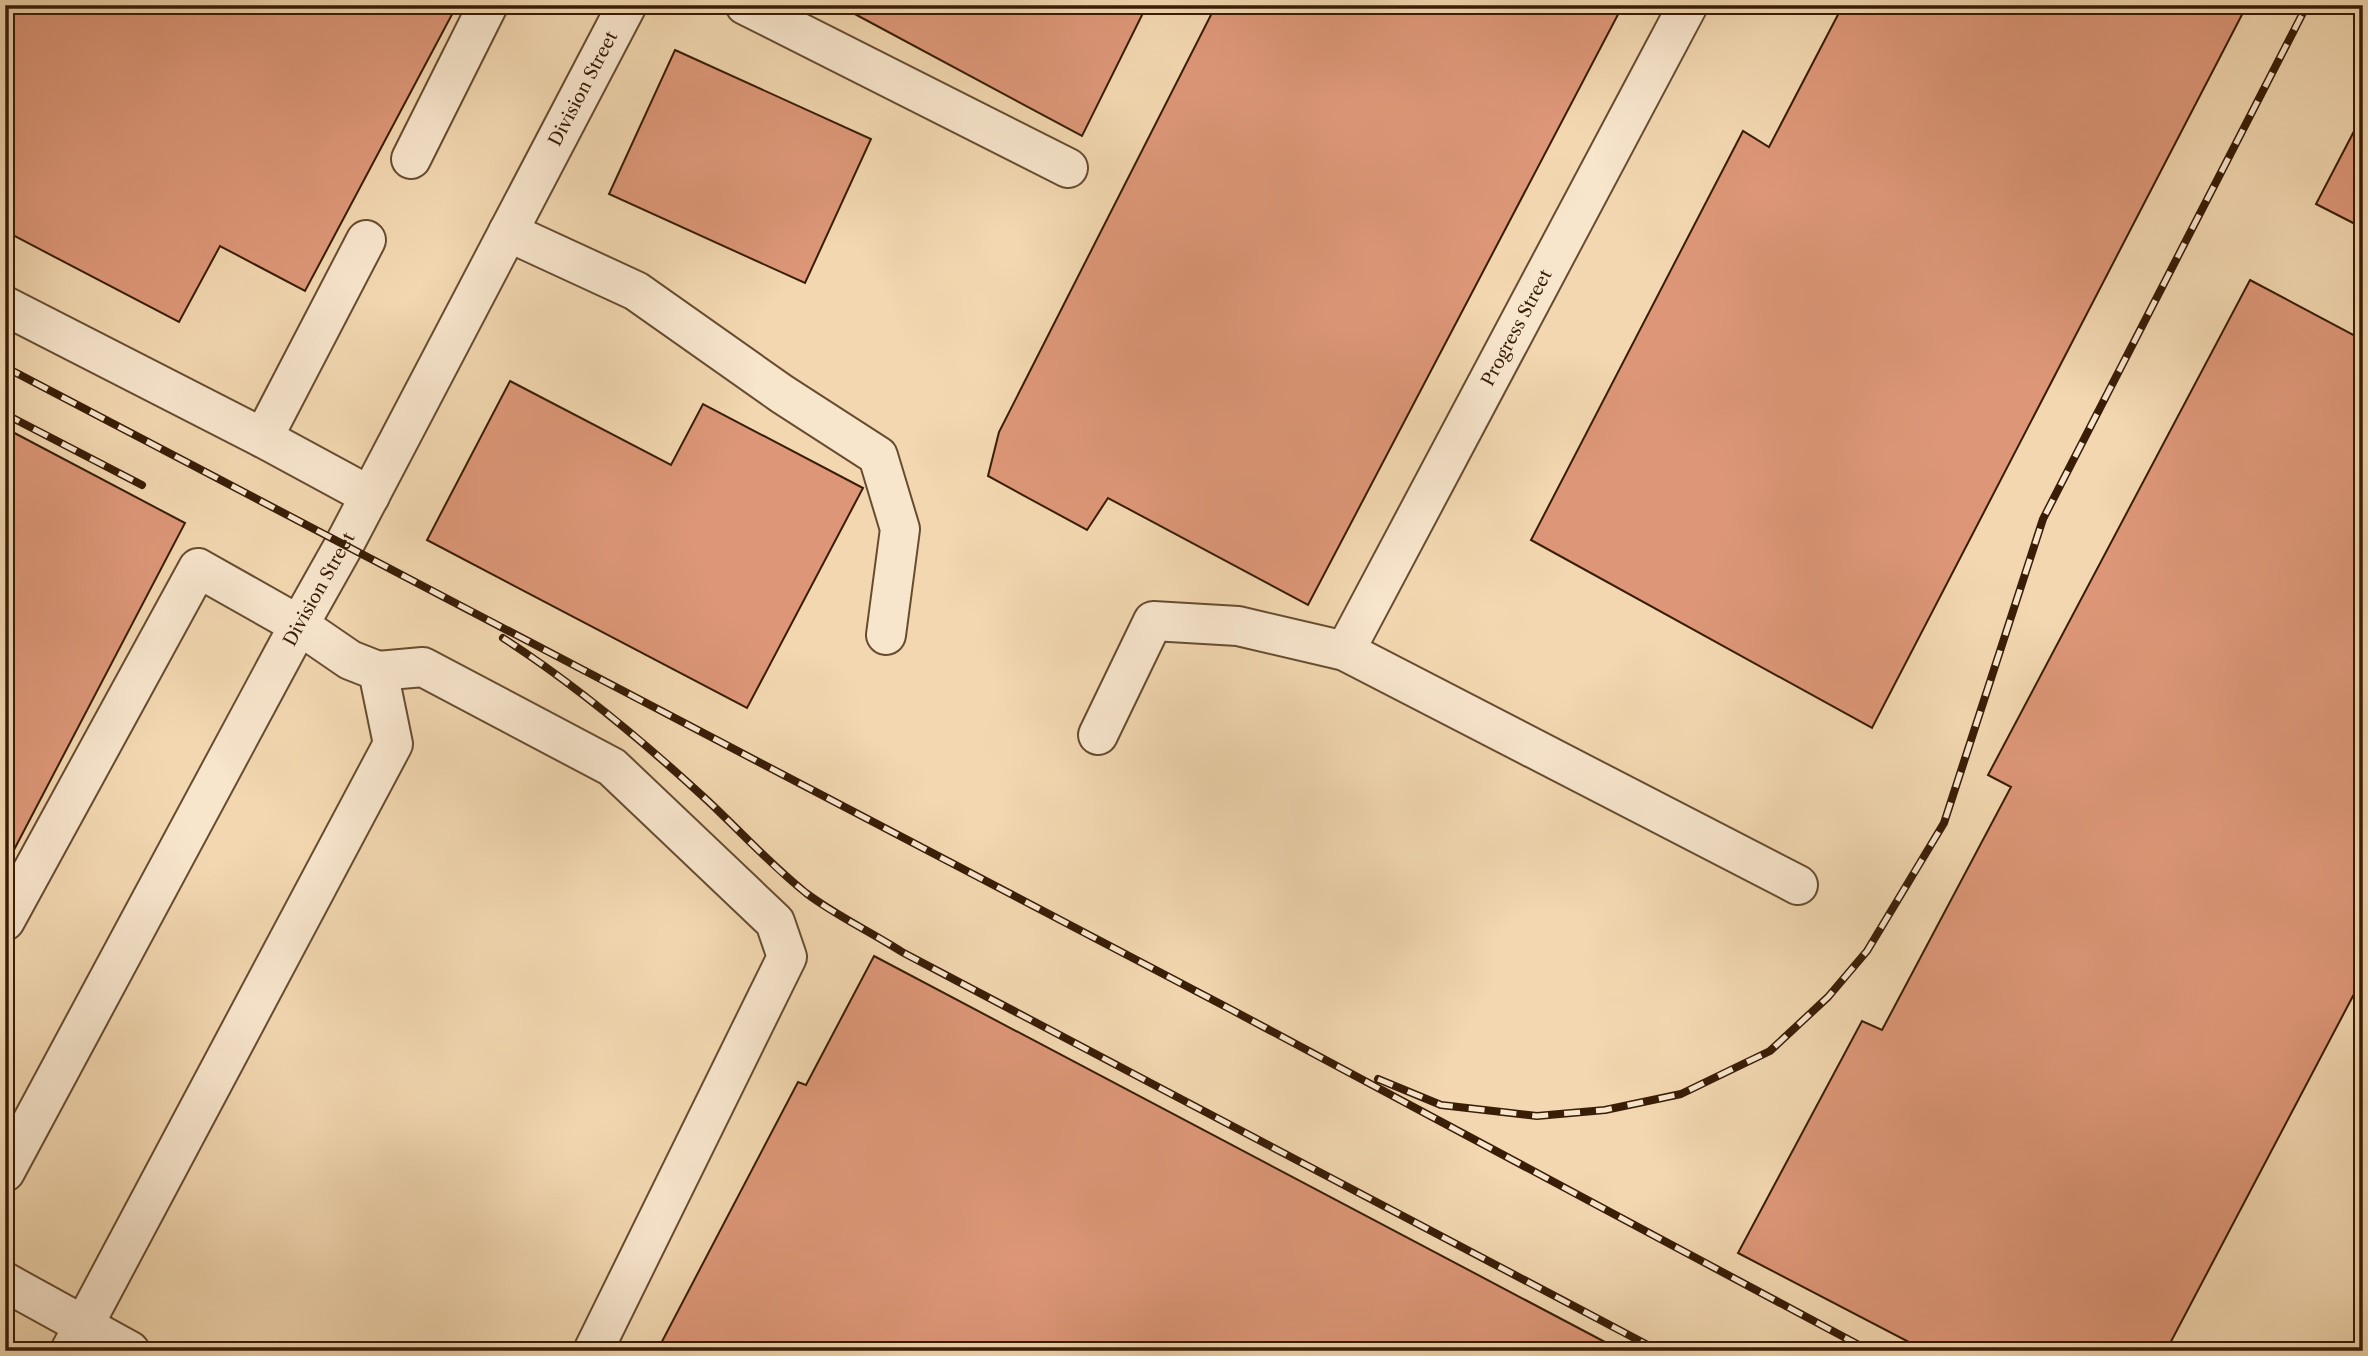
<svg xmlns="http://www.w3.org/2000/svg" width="2368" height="1356" font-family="'Libre Caslon Text',serif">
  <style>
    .building { fill: #dd9778; stroke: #391d06; stroke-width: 2 }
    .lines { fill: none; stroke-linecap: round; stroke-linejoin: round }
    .minor-casing { stroke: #674c30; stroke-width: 42 }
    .minor { stroke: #f7e5cc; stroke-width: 38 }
    .rail-casing { stroke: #391d06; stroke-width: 8 }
    .rail { stroke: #f7e5cc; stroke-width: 5; stroke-dasharray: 16; stroke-linecap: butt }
    .labels { text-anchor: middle; stroke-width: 5; stroke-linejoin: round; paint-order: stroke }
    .street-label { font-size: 18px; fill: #391d06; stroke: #f7e5cc }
  </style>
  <rect width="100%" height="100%" fill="#f2d7b0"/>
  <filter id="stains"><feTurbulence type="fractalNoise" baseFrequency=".00286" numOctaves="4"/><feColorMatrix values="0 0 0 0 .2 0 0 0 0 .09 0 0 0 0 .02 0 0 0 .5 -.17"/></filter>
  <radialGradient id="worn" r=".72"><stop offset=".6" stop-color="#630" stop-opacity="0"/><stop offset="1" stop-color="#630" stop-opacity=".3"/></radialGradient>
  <path class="building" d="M5 5H457L305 291 220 246 179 322 5 231Z
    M838 5H1147L1082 136Z
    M1216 5H1623L1308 605 1108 498 1087 530 988 476 999 432Z
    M1843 5H2247L1872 728 1531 540 1743 131 1769 147Z
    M675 50 871 139 805 283 609 194Z
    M2363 114V228L2316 204Z
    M2250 280 2363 340V977L2166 1351H1926L1738 1253 1862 1021 1882 1030 2011 787 1988 775Z
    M510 381 671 465 703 404 863 488 747 708 427 540Z
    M5 428 185 523 5 867Z
    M874 956 1622 1351H657L798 1082 806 1085Z"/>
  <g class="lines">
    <defs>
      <g id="minor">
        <path d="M745 5 1068 168"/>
        <path d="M411 159 488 5"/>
        <path d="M508 232 636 291 782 394 878 456 900 529 886 635"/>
        <path d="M5 306 263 438 370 496"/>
        <path d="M263 438 366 240"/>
        <path id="s1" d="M1345 651 1688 5"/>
        <path d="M378 671 423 667 612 767 775 922 787 957 593 1351"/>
        <path d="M1098 735 1153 621 1238 626 1345 651 1798 885"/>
        <path d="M5 921 198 568 299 625 350 660 378 671 393 744 70 1351"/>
        <path id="s2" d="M5 1172 299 625 344 545 627 5"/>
        <path d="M5 1282 130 1351"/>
      </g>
    </defs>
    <use href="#minor" class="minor-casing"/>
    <use href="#minor" class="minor"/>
    <defs>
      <path id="rail" d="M5 367 1232 1010 1870 1351
        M5 414 142 485
        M503 638C576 685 644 742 708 801 741 832 771 865 806 893 835 915 871 932 902 952L1659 1351
        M1378 1079 1441 1105 1537 1116 1605 1110 1681 1094 1770 1051 1828 997 1867 951 1944 823 2043 519 2307 5"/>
    </defs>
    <use href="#rail" class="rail-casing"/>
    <use href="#rail" class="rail"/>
  </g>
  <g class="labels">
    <g class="street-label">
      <text dy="6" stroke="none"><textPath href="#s2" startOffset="1228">Division Street</textPath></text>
      <text dy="6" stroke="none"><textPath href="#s1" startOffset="366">Progress Street</textPath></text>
      <text dy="6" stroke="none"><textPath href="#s2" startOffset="662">Division Street</textPath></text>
    </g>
  </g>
  <rect width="2368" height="1356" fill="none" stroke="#f2d7b0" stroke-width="28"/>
  <rect x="7" y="7" width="2354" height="1342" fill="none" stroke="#391d06" stroke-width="3.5"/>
  <rect x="14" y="14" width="2340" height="1328" fill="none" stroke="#391d06" stroke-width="2"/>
  <rect width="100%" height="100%" filter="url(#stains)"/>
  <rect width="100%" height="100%" fill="url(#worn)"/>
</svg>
